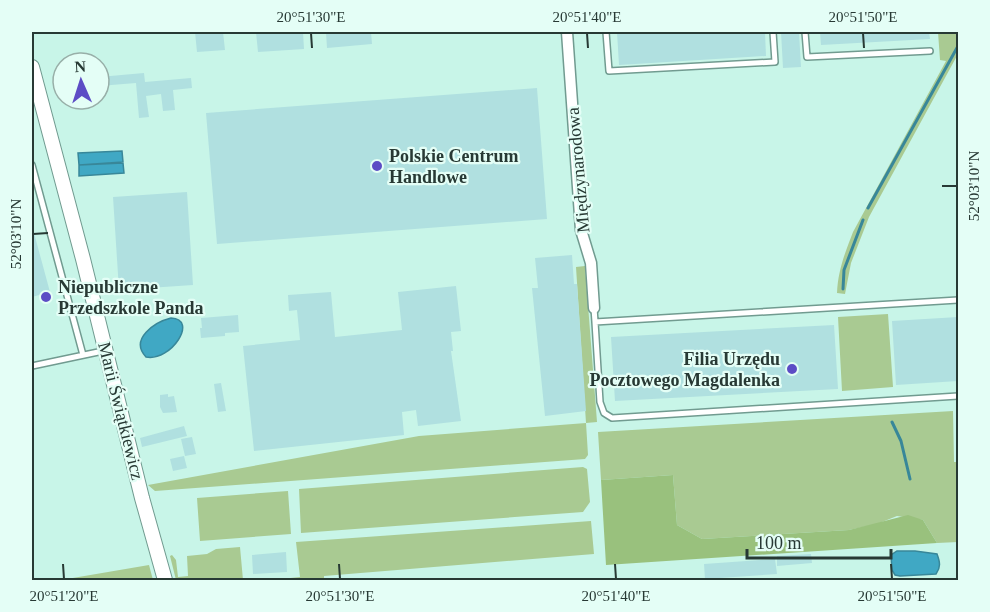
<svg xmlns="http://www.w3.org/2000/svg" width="990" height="612" font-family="Georgia,serif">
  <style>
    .green { fill: #a9ca92 }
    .forest { fill: #99c17d }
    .water { fill: #40a8c4; stroke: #388799; stroke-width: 1.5 }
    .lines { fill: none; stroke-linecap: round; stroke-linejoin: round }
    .stream { stroke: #388799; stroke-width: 3 }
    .building { fill: #b0e0e0 }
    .service-casing { stroke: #719b90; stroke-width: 8 }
    .minor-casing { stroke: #719b90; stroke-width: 13 }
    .tertiary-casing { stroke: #719b90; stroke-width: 16 }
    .service { stroke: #fff; stroke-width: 5 }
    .minor { stroke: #fff; stroke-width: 10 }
    .tertiary { stroke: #fff; stroke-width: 14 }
    .ticks { fill: none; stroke: #273934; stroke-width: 2 }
    .poi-dot { fill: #5c4cc5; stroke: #e4fef6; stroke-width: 2 }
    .labels { text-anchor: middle; stroke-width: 4.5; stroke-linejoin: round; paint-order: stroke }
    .poi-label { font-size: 18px; font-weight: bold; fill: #273934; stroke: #e4fef6; text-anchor: start }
    .street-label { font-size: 18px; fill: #273934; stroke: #e4fef6 }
    .neatline { fill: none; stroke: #273934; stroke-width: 2 }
    .ticks-label { font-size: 15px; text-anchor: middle; fill: #273934 }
  </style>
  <rect width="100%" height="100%" fill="#c8f5e8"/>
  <path class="green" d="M938 32H958V54L869 217 851 263 845 294 837 293C838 270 845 253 853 232L946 61 940 60Z
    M585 266 597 422 586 423 588 455 585 459 155 491 148 485 419 436 586 423 576 267Z
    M888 314 893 387 842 391 838 317Z
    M953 411 954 462H958V542L937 543 923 520 897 516 877 524 849 530 702 539 677 525 673 475 601 480 598 432Z
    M583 467 587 469 590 502 583 512 301 533 299 489Z
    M288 491 291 534 200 541 197 498Z
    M591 521 594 554 324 576V580H271L300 577 296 542Z
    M240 547 243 580H176L170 556 172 555 176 560 178 577 188 576 187 556 207 554 216 549Z
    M149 565 153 580H61Z"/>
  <path class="forest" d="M673 475 677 525 702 539 849 530 908 515 923 520 937 543 606 565 601 480Z"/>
  <path class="water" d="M122 151 123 162 79 165 78 153Z
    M123 163 124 173 79 176V165Z
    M171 318C199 319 171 362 146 357 129 339 155 322 171 318Z
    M897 551H915L937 554C940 562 941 567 936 574L900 576 895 575 892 570 891 555Z"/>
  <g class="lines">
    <path class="stream" d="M868 208 958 46
      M843 289 844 270 863 220
      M892 422 901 441 910 479"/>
  </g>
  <path class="building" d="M195 32H223L225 50 197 52Z
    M256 32H303L304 49 258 52Z
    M326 32H371L372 44 327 48Z
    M617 32H765L766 56 619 65Z
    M781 32H799L801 67 783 68Z
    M820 32H929L930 39 821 45Z
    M144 73 145 82 191 78 192 88 173 90 175 110 163 111 161 94 146 96 149 117 139 118 136 83 99 86V77Z
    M537 88 547 219 217 244 206 113Z
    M187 192 193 285 119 290 113 197Z
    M34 233 50 292 32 297V234Z
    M572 255 574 284H577L586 411 545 416 532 288H538L535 258Z
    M456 286 461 331 451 332 453 351H451L461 421 418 426 416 410 402 412 404 435 254 451 243 346 300 340 297 310 289 311 288 295 331 292 335 337 402 330 398 292Z
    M238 315 239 332 225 333V336L201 338 200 328H202L201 318Z
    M958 317V381L896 385 892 321Z
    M834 325 838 389 615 401 611 337Z
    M221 383 226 411 218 412 214 384Z
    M168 394V397L174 396 177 412 163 413 160 407V395Z
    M184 426 187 436 142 447 140 438Z
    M192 437 196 454 185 456 181 439Z
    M184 456 187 468 173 471 170 459Z
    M286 552 287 572 253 574 252 555Z
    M811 554 812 563 777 566V556Z
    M775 559 777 574 705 579 704 564Z"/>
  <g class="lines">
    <defs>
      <path id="service" d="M606 32 609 71 775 62 773 32
        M805 32 807 57 930 51
        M32 165 83 355
        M594 308 595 322 958 300
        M595 322 600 402 604 413 612 418 958 396
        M32 366 103 351"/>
      <path id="minor" d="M567 32 581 230 591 263 594 308"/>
      <path id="tertiary" d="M32 67 83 259 142 498 165 580"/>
    </defs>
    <use href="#service" class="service-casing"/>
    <use href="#minor" class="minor-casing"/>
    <use href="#tertiary" class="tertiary-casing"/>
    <use href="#service" class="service"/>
    <use href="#minor" class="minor"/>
    <use href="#tertiary" class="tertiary"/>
  </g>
  <path class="ticks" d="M311 33 312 48M587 33 588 48M863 33 864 48M942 186H957M33 234 48 233M63 564 64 579M339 564 340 579M615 564 616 579M891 564 892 579"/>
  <g class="poi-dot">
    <circle cx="377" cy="166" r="6"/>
    <circle cx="46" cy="297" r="6"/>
    <circle cx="792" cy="369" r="6"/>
  </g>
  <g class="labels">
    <g class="poi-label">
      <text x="389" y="162">Polskie Centrum<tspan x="389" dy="21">Handlowe</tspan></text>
      <text x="58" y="293">Niepubliczne<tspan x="58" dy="21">Przedszkole Panda</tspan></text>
      <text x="780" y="365" text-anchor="end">Filia Urzędu<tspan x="780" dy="21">Pocztowego Magdalenka</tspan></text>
    </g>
    <g class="street-label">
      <text transform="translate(578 170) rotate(-95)" y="6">Międzynarodowa</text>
      <text transform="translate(121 411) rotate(76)" y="6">Marii Świątkiewicz</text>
    </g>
  </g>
  <rect width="990" height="612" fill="none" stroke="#e4fef6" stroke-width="66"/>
  <g transform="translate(81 81) rotate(357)"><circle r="28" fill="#e4fef6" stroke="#98afa8" stroke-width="1.5"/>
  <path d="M0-4.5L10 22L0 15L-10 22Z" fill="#5c4cc5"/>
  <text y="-9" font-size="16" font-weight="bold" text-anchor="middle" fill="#273934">N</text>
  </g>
  <path d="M747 549v9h144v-9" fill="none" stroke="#273934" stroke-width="3"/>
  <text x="756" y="549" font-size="18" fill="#273934" stroke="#e4fef6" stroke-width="4.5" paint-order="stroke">100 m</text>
  <rect x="33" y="33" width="924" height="546" class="neatline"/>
  <g class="ticks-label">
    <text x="311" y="22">20°51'30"E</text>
    <text x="587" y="22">20°51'40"E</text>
    <text x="863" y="22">20°51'50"E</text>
    <text transform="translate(974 186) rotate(-90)" y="5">52°03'10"N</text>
    <text transform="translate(16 234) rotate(-90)" y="5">52°03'10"N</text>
    <text x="64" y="601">20°51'20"E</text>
    <text x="340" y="601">20°51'30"E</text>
    <text x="616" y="601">20°51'40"E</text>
    <text x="892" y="601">20°51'50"E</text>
  </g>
</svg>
